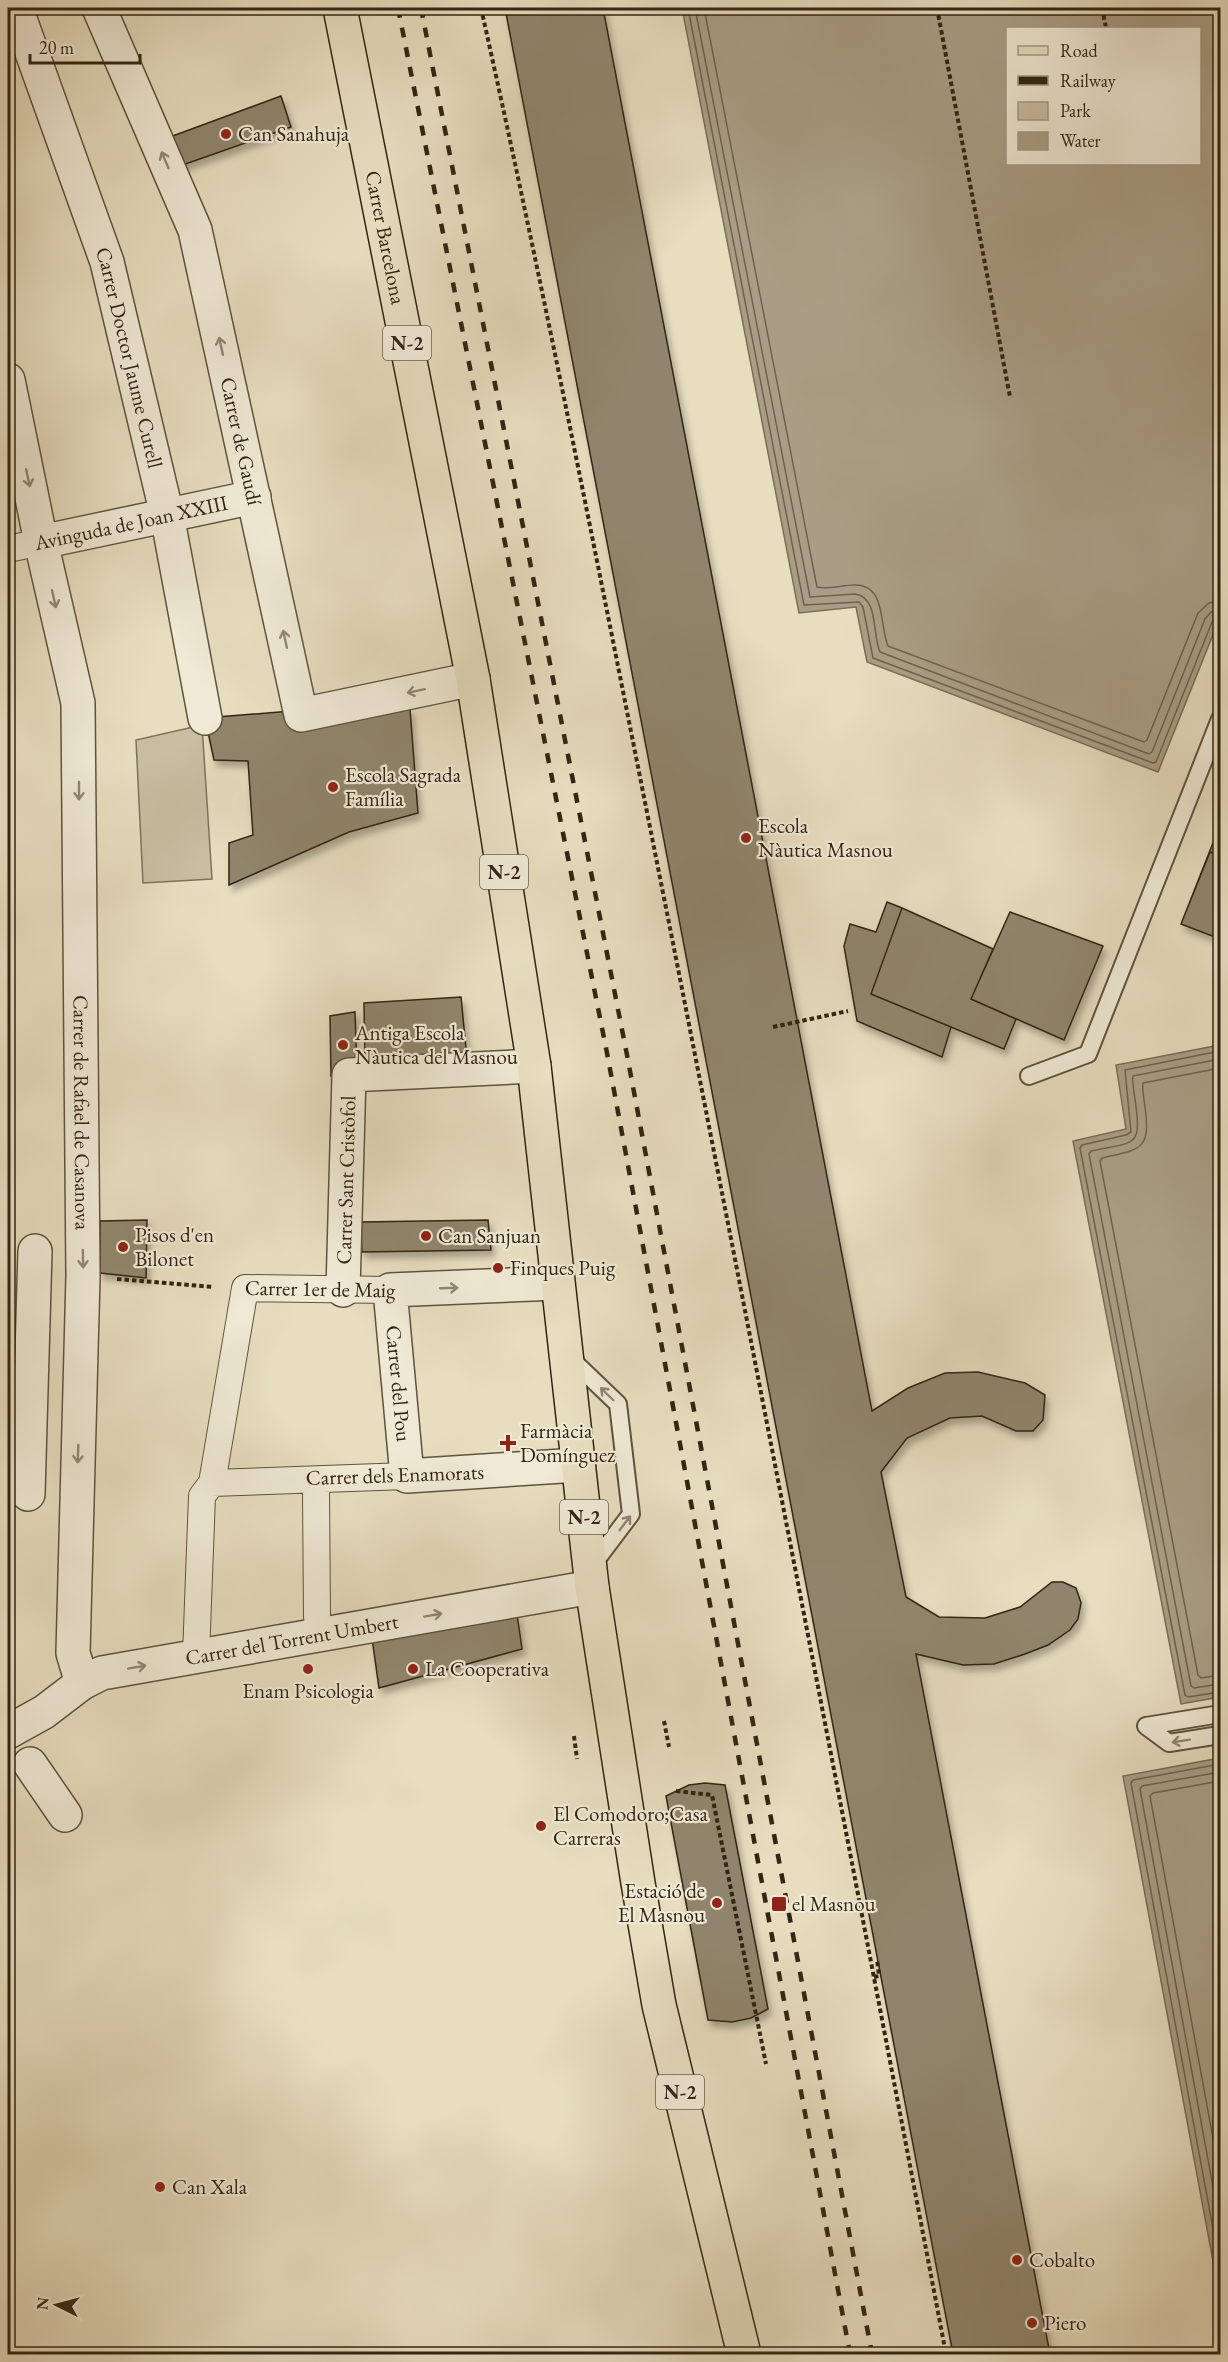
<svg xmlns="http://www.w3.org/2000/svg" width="1228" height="2362" font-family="'EB Garamond',serif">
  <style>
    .green { fill: #c8bea2; stroke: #7d725a; stroke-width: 1.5 }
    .water { fill: #a99e85; stroke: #796e57; stroke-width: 1.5; fill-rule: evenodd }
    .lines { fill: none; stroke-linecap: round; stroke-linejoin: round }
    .shore { stroke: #6e624c; stroke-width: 1.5 }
    .building { fill: #90856c; stroke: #322513; stroke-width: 1.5; filter: url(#shadow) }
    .service-casing { stroke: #5f533e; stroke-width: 20 }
    .pedestrian-casing { stroke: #5f533e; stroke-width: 28 }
    .minor-casing { stroke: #5f533e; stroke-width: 36 }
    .primary-casing { stroke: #322513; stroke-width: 36 }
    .path { stroke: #322513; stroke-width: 4; stroke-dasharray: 4.5 3; stroke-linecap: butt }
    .service { stroke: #efe9d5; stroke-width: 16 }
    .pedestrian { stroke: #efe9d5; stroke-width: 26 }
    .minor { stroke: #efe9d5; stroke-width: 33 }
    .primary { stroke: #e7ddbf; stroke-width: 33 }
    .rail { stroke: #322513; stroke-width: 4.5; stroke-dasharray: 10 10; stroke-linecap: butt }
    .oneway { stroke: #908774 }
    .poi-dot { fill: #8f2418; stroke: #efe9d5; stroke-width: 2 }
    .labels { text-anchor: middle; stroke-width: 4.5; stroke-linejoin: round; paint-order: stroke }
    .shield { fill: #efe9d5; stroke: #6b604d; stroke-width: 1.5 }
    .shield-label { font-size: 20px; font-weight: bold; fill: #322513 }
    .poi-label { font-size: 21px; fill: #322513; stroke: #efe9d5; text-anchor: start }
    .street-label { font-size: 21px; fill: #322513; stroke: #efe9d5 }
  </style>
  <defs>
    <filter id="shadow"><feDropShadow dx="3.5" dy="6" stdDeviation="3" flood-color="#0004"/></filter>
  </defs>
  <rect width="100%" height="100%" fill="#e7ddbf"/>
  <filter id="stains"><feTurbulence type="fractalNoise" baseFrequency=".00333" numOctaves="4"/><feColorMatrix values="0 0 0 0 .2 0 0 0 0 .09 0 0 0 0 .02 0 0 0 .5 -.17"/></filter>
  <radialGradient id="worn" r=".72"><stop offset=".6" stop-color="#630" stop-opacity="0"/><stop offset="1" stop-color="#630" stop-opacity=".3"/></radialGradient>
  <path class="green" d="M202 725 212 879 143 883 136 740Z"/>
  <path class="water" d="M682 8H1220V617L1158 772 867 662 856 607 799 613ZM1008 28H1200V164H1008Z
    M1220 1045V1697L1181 1704 1073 1141 1126 1129 1116 1065Z
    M1220 1758V2299L1123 1776Z"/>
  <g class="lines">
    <path class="shore" d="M688 8 804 605 859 602 863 607 873 658 1153 763 1156 762 1212 622 1220 618
      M695 8 810 597 855 594C879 597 872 635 880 652L1149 754 1152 752 1205 619 1211 612 1220 610
      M704 8 817 587C829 590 842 585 855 585 887 585 879 626 888 646L1144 742 1147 740 1198 613 1209 603 1220 601
      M1220 1051 1125 1070 1131 1132 1126 1135 1082 1145 1080 1148 1185 1695 1188 1697 1220 1692
      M1220 1059 1133 1076C1132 1083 1134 1091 1135 1099 1142 1149 1136 1141 1091 1151L1089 1154 1191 1686 1194 1688 1220 1684
      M1220 1068 1143 1083C1142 1090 1144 1099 1145 1107 1151 1151 1140 1149 1102 1158L1100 1161 1198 1675 1201 1678 1220 1675
      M1220 1764 1133 1780 1131 1783 1220 2267
      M1220 1772 1142 1786 1140 1789 1220 2225
      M1220 1781 1153 1793 1150 1796 1220 2176"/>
  </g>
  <path class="building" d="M505 8H603L872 1411 908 1388 945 1373 978 1372 1025 1383 1045 1395 1043 1420 1033 1431H1016L982 1416 950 1418 907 1438 881 1472 906 1597 939 1617 985 1618 1020 1607 1052 1582H1063L1076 1588 1081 1603 1078 1619 1070 1630 1048 1645 1025 1654 994 1664 963 1665 916 1654 1050 2354H953Z
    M281 96 291 127 174 168 162 140Z
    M410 709 418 813 349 832 229 885V843L253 835 248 761 214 760 205 718 292 711Z
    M1220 825V939L1181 924Z
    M1210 852 1220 856V939L1181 924Z
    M887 902 902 908 871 994 951 1027 942 1057 857 1021 844 946 850 924 876 932Z
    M902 908 993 949 971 999 1016 1019 1004 1049 871 994Z
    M1010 912 1103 946 1064 1040 971 999Z
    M461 997 468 1069 365 1070 364 1003Z
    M355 1012 357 1075 331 1076 330 1016Z
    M147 1220 146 1278 100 1273V1221Z
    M488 1220 491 1250 362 1252 360 1222Z
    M517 1614 522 1649 379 1688 372 1638Z
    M705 1783 725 1785 768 2009 751 2018 732 2022 708 2020 666 1796 689 1785Z"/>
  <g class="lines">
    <defs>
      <path id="service" d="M1029 1076 1088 1054 1220 719
        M570 1358 618 1404 631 1514 591 1567
        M1146 1726 1169 1743 1220 1735
        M1146 1726 1220 1714"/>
      <path id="pedestrian" d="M8 549 41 542
        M212 1483 407 1476
        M316 1491 317 1617
        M196 1656 202 1496 212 1483 245 1288 390 1290"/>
      <g id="minor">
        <path id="s1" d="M16 8 107 262 167 515 205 718"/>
        <path id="s2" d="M99 8 195 230 301 715 473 679"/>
        <path id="s3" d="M8 380 41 542 78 703 83 1276 73 1653 82 1683"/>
        <path d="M41 542 254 497"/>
        <path id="s4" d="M557 1283 390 1290 407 1476 578 1465"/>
        <path id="s5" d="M343 1290 349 1075 534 1066"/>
        <path d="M28 1494 35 1251"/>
        <path id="s6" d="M8 1732 44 1712 82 1683 102 1673 592 1587"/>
        <path d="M30 1764 65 1815"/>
      </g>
      <g id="primary">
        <path id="s7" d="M340 8 473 679 534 1066 592 1587 638 1883 659 2005 744 2354"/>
      </g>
    </defs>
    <use href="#service" class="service-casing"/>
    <use href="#pedestrian" class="pedestrian-casing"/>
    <use href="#minor" class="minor-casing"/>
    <use href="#primary" class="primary-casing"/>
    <path class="path" d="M481 8C550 317 610 627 672 938 765 1410 856 1882 946 2354
      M937 8 1010 397
      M1102 8 1106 28
      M773 1027 848 1011
      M117 1279 214 1287
      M664 1721 669 1747
      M574 1736 577 1759
      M676 1791 712 1795 766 2064
      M874 1977 879 1976 877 1959"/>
    <use href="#service" class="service"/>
    <use href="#pedestrian" class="pedestrian"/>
    <use href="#minor" class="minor"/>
    <use href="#primary" class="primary"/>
    <path class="rail" d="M398 8 607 1053 850 2354
      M421 8 627 1055 872 2354"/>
  </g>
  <defs><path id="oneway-shaft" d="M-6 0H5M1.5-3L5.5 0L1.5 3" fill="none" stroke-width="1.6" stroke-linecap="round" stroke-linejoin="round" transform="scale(1.5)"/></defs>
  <g class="oneway">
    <use href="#oneway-shaft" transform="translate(165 160) rotate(-113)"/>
    <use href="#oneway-shaft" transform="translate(221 346) rotate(-102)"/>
    <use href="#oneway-shaft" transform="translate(28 478) rotate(78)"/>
    <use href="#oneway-shaft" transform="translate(54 599) rotate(77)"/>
    <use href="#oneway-shaft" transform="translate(285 639) rotate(-102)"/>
    <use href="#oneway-shaft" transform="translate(416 691) rotate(168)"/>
    <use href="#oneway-shaft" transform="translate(79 791) rotate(90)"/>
    <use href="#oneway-shaft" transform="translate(83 1259) rotate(89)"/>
    <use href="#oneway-shaft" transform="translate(449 1288) rotate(-2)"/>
    <use href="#oneway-shaft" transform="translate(607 1394) rotate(-136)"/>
    <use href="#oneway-shaft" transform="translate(78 1454) rotate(92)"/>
    <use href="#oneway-shaft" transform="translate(625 1523) rotate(-53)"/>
    <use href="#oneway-shaft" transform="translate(433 1615) rotate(-10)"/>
    <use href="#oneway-shaft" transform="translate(137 1667) rotate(-10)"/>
    <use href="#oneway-shaft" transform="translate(1181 1741) rotate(171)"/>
  </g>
  <g class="poi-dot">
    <circle cx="226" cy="134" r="6"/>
    <circle cx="333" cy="787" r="6"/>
    <circle cx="746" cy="838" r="6"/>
    <circle cx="343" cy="1045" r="6"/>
    <circle cx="426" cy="1236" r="6"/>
    <circle cx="123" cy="1247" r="6"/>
    <circle cx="498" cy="1268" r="6"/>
    <path d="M505 1434h6v6h6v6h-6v6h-6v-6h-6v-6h6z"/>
    <circle cx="308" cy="1669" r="6"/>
    <circle cx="413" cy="1669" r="6"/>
    <circle cx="541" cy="1826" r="6"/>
    <circle cx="717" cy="1903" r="6"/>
    <rect x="771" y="1896" width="16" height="16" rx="3"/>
    <circle cx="160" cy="2187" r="6"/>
    <circle cx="1017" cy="2260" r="6"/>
    <circle cx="1032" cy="2323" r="6"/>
  </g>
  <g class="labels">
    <g class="shield">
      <rect x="383" y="326" width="48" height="34" rx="4.5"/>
      <rect x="480" y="855" width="48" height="34" rx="4.5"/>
      <rect x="560" y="1500" width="48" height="34" rx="4.5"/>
      <rect x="656" y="2075" width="48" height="34" rx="4.5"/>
    </g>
    <g class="shield-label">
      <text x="407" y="350">N-2</text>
      <text x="504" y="879">N-2</text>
      <text x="584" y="1524">N-2</text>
      <text x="680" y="2099">N-2</text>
    </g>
    <g class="poi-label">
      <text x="238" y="141">Can Sanahuja</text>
      <text x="345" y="782">Escola Sagrada<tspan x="345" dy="24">Família</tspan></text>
      <text x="758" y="833">Escola<tspan x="758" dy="24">Nàutica Masnou</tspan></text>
      <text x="355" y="1040">Antiga Escola<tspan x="355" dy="24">Nàutica del Masnou</tspan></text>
      <text x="135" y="1242">Pisos d'en<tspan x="135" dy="24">Bilonet</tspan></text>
      <text x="438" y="1243">Can Sanjuan</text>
      <text x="510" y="1275">Finques Puig</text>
      <text x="520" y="1438">Farmàcia<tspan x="520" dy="24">Domínguez</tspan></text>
      <text x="425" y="1676">La Cooperativa</text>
      <text x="308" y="1698" text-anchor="middle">Enam Psicologia</text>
      <text x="553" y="1821">El Comodoro;Casa<tspan x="553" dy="24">Carreras</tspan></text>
      <text x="705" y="1898" text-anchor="end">Estació de<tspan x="705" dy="24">El Masnou</tspan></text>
      <text x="792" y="1911">el Masnou</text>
      <text x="172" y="2194">Can Xala</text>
      <text x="1029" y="2267">Cobalto</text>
      <text x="1044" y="2330">Piero</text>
    </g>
    <g class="street-label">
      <text dy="7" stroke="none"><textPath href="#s7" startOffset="234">Carrer Barcelona</textPath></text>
      <text dy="7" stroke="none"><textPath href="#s1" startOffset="368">Carrer Doctor Jaume Curell</textPath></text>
      <text dy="7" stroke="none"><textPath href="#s2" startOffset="458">Carrer de Gaudí</textPath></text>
      <text transform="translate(131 523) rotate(-12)" y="7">Avinguda de Joan XXIII</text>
      <text dy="7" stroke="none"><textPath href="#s3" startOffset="740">Carrer de Rafael de Casanova</textPath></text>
      <text dy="7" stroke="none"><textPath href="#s5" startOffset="110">Carrer Sant Cristòfol</textPath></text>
      <text transform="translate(320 1289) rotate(1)" y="7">Carrer 1er de Maig</text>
      <text dy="7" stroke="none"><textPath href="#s4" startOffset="261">Carrer del Pou</textPath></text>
      <text transform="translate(395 1475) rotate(-2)" y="7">Carrer dels Enamorats</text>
      <text dy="7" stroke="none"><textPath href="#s6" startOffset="304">Carrer del Torrent Umbert</textPath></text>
    </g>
  </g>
  <rect width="1228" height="2362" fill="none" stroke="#e7ddbf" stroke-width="30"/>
  <rect x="9" y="9" width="1210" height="2344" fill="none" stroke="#322513" stroke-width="3"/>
  <rect x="15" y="15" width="1198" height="2332" fill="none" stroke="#322513" stroke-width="1.5"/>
  <rect x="1006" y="27" width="195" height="138" fill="#efe9d5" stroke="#a39b87" stroke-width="1.5"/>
  <rect x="1018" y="46" width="30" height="9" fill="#e7ddbf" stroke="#a39b87" stroke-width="1.5"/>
  <text x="1060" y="57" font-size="18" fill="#322513">Road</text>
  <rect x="1018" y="76" width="30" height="9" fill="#322513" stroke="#a39b87" stroke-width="1.5"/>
  <text x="1060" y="87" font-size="18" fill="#322513">Railway</text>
  <rect x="1018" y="102" width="30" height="18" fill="#c8bea2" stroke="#a39b87" stroke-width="1.5"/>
  <text x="1060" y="117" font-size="18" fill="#322513">Park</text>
  <rect x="1018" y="132" width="30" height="18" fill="#a99e85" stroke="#a39b87" stroke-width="1.5"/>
  <text x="1060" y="147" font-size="18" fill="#322513">Water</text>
  <g transform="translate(57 2305) rotate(276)" stroke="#efe9d5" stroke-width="4.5" paint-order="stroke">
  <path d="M0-4.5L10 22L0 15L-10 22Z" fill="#322513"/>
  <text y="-9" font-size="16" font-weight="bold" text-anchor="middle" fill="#322513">N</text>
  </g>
  <path d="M30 54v9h110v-9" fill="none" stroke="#322513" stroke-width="3"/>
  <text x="39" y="54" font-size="18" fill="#322513" stroke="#efe9d5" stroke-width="4.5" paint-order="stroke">20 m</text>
  <rect width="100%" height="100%" filter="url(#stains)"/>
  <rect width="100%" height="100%" fill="url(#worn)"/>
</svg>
